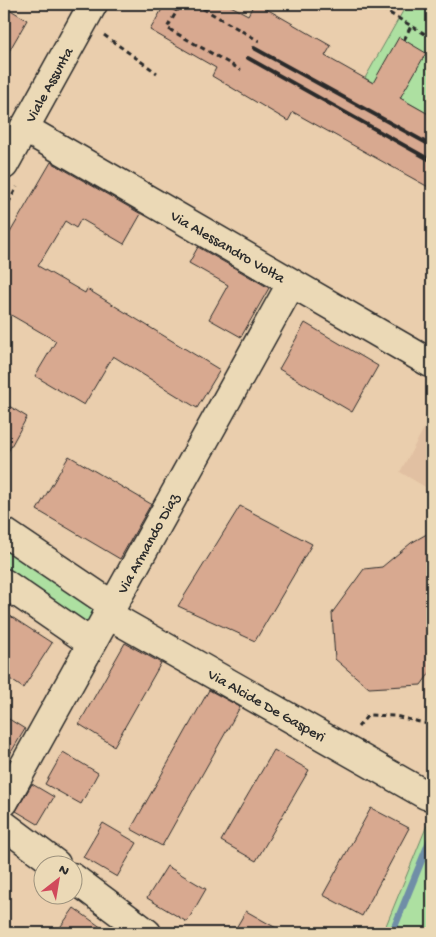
<svg xmlns="http://www.w3.org/2000/svg" width="436" height="937" font-family="'Gochi Hand',sans-serif">
  <style>
    .built { fill: #e1c0a2 }
    .green { fill: #ade0a1; stroke: #6c8666 }
    .lines { fill: none; stroke-linecap: round; stroke-linejoin: round }
    .stream { stroke: #6f8ea7; stroke-width: 7 }
    .building { fill: #d8a990; stroke: #2b2b2b }
    .minor-casing { stroke: #2b2b2b; stroke-width: 31 }
    .path { stroke: #2b2b2b; stroke-width: 3; stroke-dasharray: 5 4; stroke-linecap: butt }
    .minor { stroke: #ebd9b6; stroke-width: 28 }
    .rail { stroke: #2b2b2b; stroke-width: 4 }
    .labels { text-anchor: middle; stroke-width: 4; stroke-linejoin: round; paint-order: stroke }
    .street-label { font-size: 15px; fill: #2b2b2b; stroke: #ebd9b6 }
  </style>
  <rect width="100%" height="100%" fill="#eacead"/>
  <filter id="ink" filterUnits="userSpaceOnUse"><feTurbulence type="fractalNoise" baseFrequency=".02" numOctaves="2"/><feDisplacementMap in="SourceGraphic" scale="10" xChannelSelector="R" yChannelSelector="G"/><feConvolveMatrix kernelMatrix="1 2 1 2 8 2 1 2 1" color-interpolation-filters="sRGB"/></filter>
  <g filter="url(#ink)">
    <path class="built" d="M432 414V491L400 472Z"/>
    <path class="green" d="M407 4H432V116L365 78Z
      M4 517 111 589 77 647 4 598Z
      M432 813V933H383Z"/>
    <g class="lines">
      <path class="stream" d="M392 933 432 835"/>
    </g>
    <path class="building" d="M165 4H227L248 15 254 4H258L331 46 325 56 373 83 399 37 426 53 400 98 432 116V189L293 112 288 121 212 76 216 68 150 30Z
      M4 6 27 20 4 60Z
      M51 162 141 214 124 244 81 219 76 228 65 221 38 266 85 293 87 289 220 370 197 408 113 356 84 405 35 376 56 341 4 311V243Z
      M198 247 269 288 241 337 209 319 228 285 189 263Z
      M305 323 378 366 352 412 279 369Z
      M4 403 27 417 4 459Z
      M69 456 151 504 120 559 37 510Z
      M240 506 312 544 255 641 178 606Z
      M432 531V670L421 685 369 688 335 659 332 613 364 569 382 567 411 543Z
      M4 612 52 643 23 688 4 675Z
      M125 643 161 663 114 746 79 724Z
      M209 690 240 707 162 846 131 829Z
      M4 716 25 729 4 764Z
      M274 750 309 770 256 861 221 841Z
      M63 752 98 773 81 804 45 784Z
      M32 784 54 797 38 824 16 811Z
      M371 808 409 828 362 916 323 895Z
      M103 823 137 843 117 877 83 857Z
      M167 866 206 889 187 922 147 898Z
      M74 908 109 933H56Z
      M246 911 285 933H233Z"/>
    <g class="lines">
      <defs>
        <g id="minor">
          <path id="s1" d="M24 128 432 364"/>
          <path id="s2" d="M4 165 93 4"/>
          <path d="M4 532 112 605"/>
          <path d="M4 583 91 643"/>
          <path id="s3" d="M107 614 426 795"/>
          <path id="s4" d="M4 802 291 284"/>
          <path d="M4 825 56 864"/>
          <path d="M72 877 147 933"/>
        </g>
      </defs>
      <use href="#minor" class="minor-casing"/>
      <path class="path" d="M165 4 177 11 167 28 241 70
        M195 4 259 41
        M374 4 432 38
        M177 11 181 4
        M104 35 157 73
        M404 40 411 26
        M4 211 17 187
        M358 727 368 715 395 716 432 725"/>
      <use href="#minor" class="minor"/>
      <path class="rail" d="M254 48 432 146
        M248 58 432 161"/>
    </g>
  </g>
  <g class="labels">
    <g class="street-label">
      <text dy="5" stroke="none"><textPath href="#s2" startOffset="92">Viale Assunta</textPath></text>
      <text dy="5" stroke="none"><textPath href="#s1" startOffset="236">Via Alessandro Volta</textPath></text>
      <text dy="5" stroke="none"><textPath href="#s4" startOffset="296">Via Armando Diaz</textPath></text>
      <text dy="5" stroke="none"><textPath href="#s3" startOffset="184">Via Alcide De Gasperi</textPath></text>
    </g>
  </g>
  <rect width="436" height="937" fill="none" stroke="#ebd9b6" stroke-width="20"/>
  <rect x="10" y="10" width="416" height="917" fill="none" stroke="#2b2b2b" stroke-width="2" filter="url(#ink)"/>
  <g transform="translate(58 880) rotate(31)"><circle r="24" fill="#ebd9b6" stroke="#9e937e"/>
  <path d="M0-4L9 19L0 12L-9 19Z" fill="#d1495b"/>
  <text y="-8" font-size="14" font-weight="bold" text-anchor="middle" fill="#2b2b2b">N</text>
  </g>
</svg>
